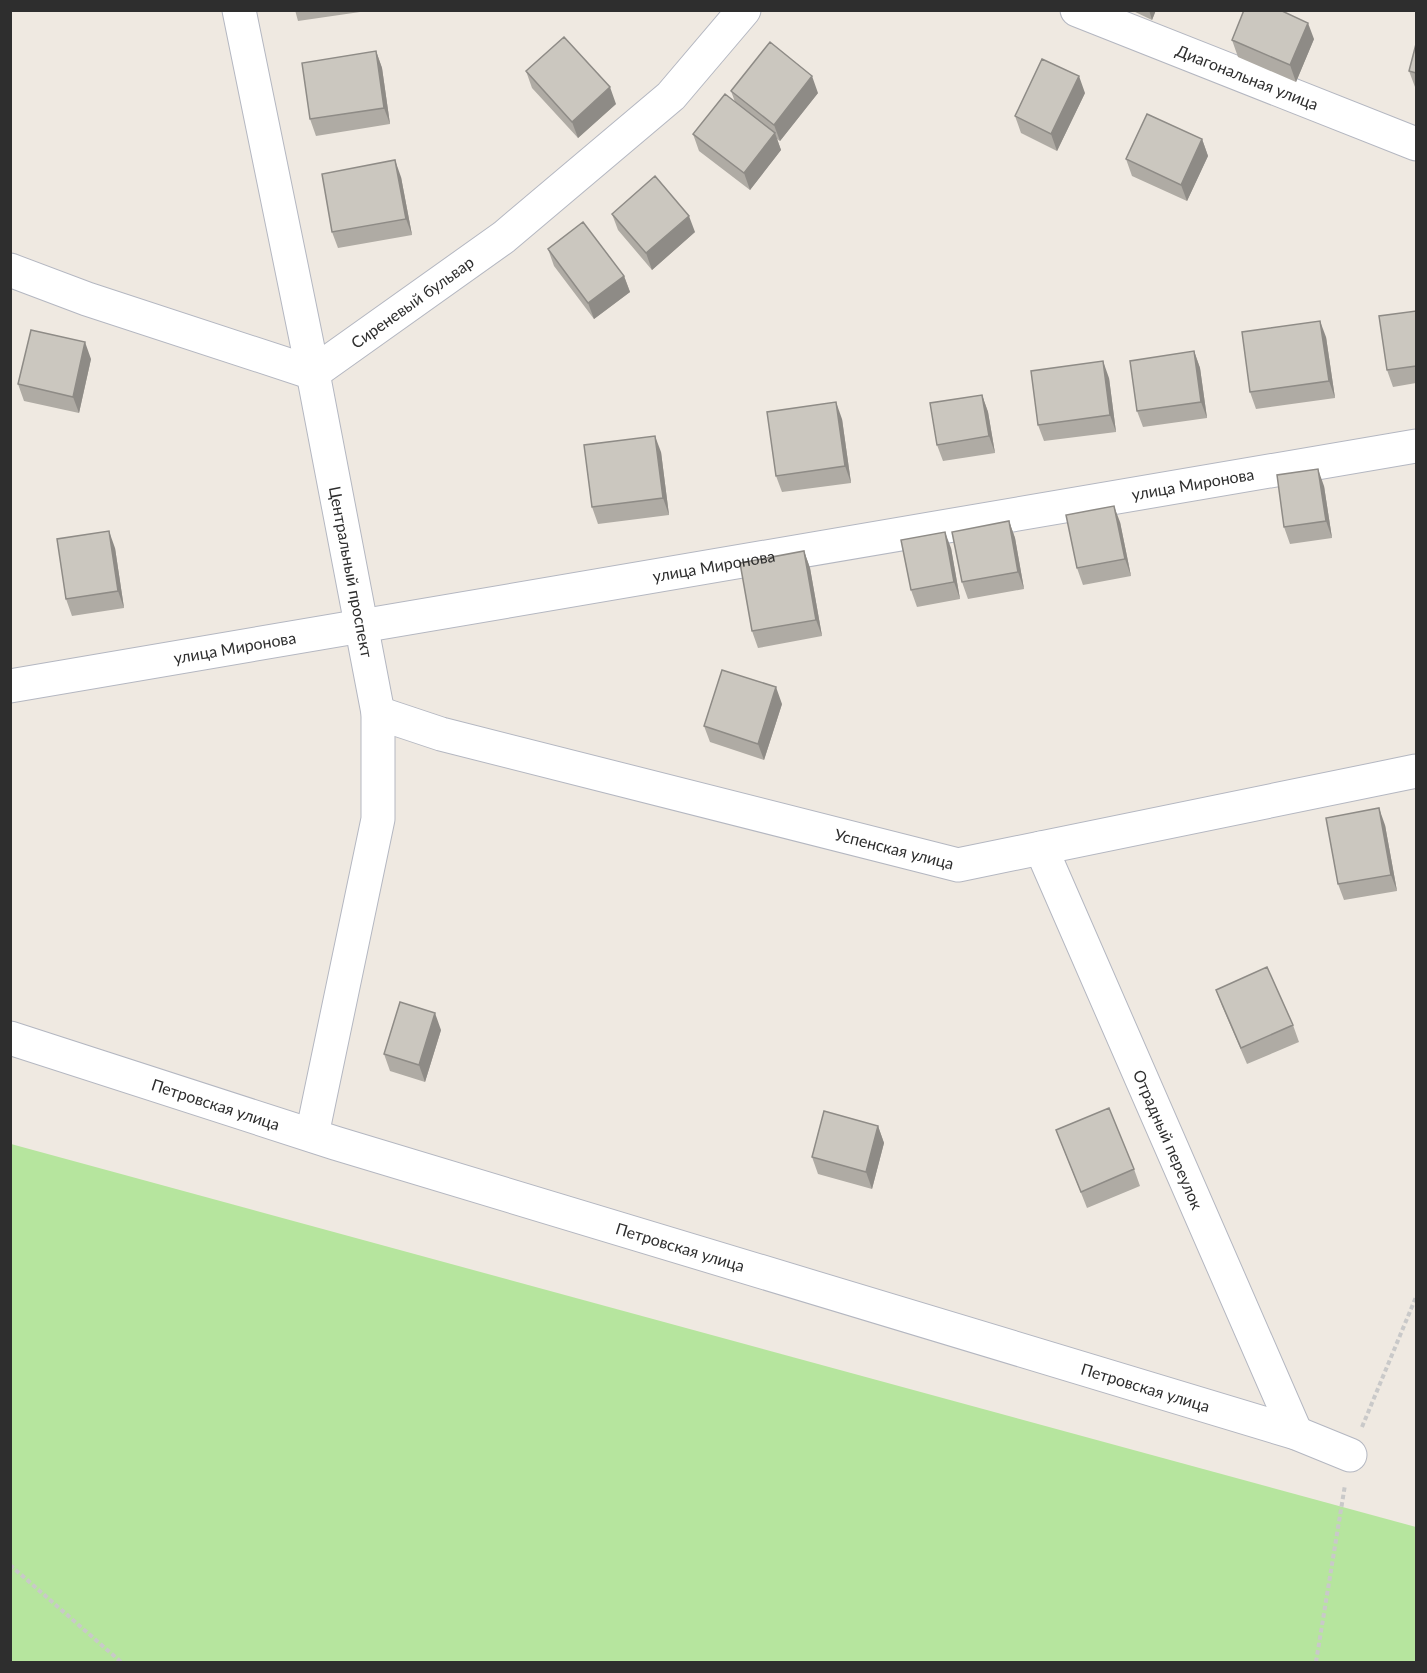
<svg xmlns="http://www.w3.org/2000/svg" width="1427" height="1673" font-family="Lato,sans-serif">
  <style>
    .green { fill: #b6e59e }
    .lines { fill: none; stroke-linecap: round; stroke-linejoin: round }
    .street-casing { stroke: #b4b7c1; stroke-width: 35 }
    .path { stroke: #c9c9c9; stroke-width: 4; stroke-dasharray: 4.5 3; stroke-linecap: butt }
    .street { stroke: #fff; stroke-width: 33 }
    .wall { fill: #afaba4 }
    .shaded-wall { fill: #8e8b86 }
    .building { fill: #cbc7bf; stroke: #8e8b86; stroke-width: 1.5 }
    .labels { text-anchor: middle; stroke-width: 6; stroke-linejoin: round; paint-order: stroke }
    .street-label { font-size: 16px; fill: #2e2e2e; stroke: #fff }
  </style>
  <rect width="100%" height="100%" fill="#efe9e1"/>
  <path class="green" d="M11 1144 1416 1527V1662H11Z"/>
  <g class="lines">
    <defs>
      <g id="street">
        <path id="s1" d="M239 10 313 373 378 713V819L312 1135"/>
        <path id="s2" d="M1077 10 1416 144"/>
        <path id="s3" d="M10 270 87 299 313 373 504 237 671 96 744 10"/>
        <path id="s4" d="M10 686 1416 446"/>
        <path id="s5" d="M378 713 441 734 958 865 1416 771"/>
        <path id="s6" d="M1041 848 1296 1433"/>
        <path id="s7" d="M10 1038 335 1143 1296 1433 1350 1455"/>
      </g>
    </defs>
    <use href="#street" class="street-casing"/>
    <path class="path" d="M1362 1427 1416 1297
      M10 1565 121 1662
      M1316 1662 1345 1485"/>
    <use href="#street" class="street"/>
  </g>
  <path class="wall" d="M295 10 367 11 298 21Z
    M1131 10H1156L1152 20Z
    M1314 39 1296 82 1238 57 1232 40Z
    M1416 44V88L1415 87 1409 71Z
    M376 51 382 68 390 124 316 136 310 119Z
    M526 71 616 104 578 138 532 88Z
    M731 91 818 93 780 141 777 139 781 150 750 190 699 151 693 134 735 102Z
    M1085 93 1057 151 1021 133 1015 116Z
    M1202 139 1208 156 1187 201 1132 176 1126 159Z
    M401 177 412 235 338 248 332 232Z
    M612 214 695 232 652 270 618 230Z
    M548 249 624 276 630 292 594 319 554 266Z
    M1416 311V383L1393 387 1387 370Z
    M1326 337 1335 398 1256 409 1250 392Z
    M1194 351 1200 368 1207 418 1143 427 1137 411Z
    M91 359 79 413 24 401 18 384Z
    M1109 378 1116 432 1044 441 1038 425Z
    M982 395 988 412 995 453 943 461 937 445Z
    M842 419 851 483 782 492 776 476Z
    M661 452 669 515 598 524 592 507Z
    M1324 486 1332 538 1290 544 1284 527Z
    M1009 521 1015 538 1024 589 968 599 962 582Z
    M1120 522 1131 576 1083 585 1077 568Z
    M115 548 124 608 72 616 66 599Z
    M951 548 960 599 917 607 911 590Z
    M804 551 810 568 822 636 758 648 752 631Z
    M782 704 764 760 710 742 704 726Z
    M1385 825 1397 891 1344 900 1338 884Z
    M1216 990 1293 1025 1299 1042 1247 1064 1222 1006Z
    M441 1030 425 1082 390 1071 384 1054Z
    M878 1126 884 1143 872 1189 818 1174 812 1157Z
    M1056 1130 1134 1169 1140 1186 1087 1208Z"/>
  <path class="shaded-wall" d="M1149 10H1156L1152 20Z
    M1308 23 1314 39 1296 82 1290 65Z
    M376 51 382 68 390 124 384 108Z
    M812 76 818 93 780 141 774 125Z
    M1079 76 1085 93 1057 151 1051 134Z
    M610 87 616 104 578 138 572 122Z
    M775 133 781 150 750 190 744 173Z
    M1202 139 1208 156 1187 201 1181 185Z
    M395 160 401 177 412 235 406 219Z
    M689 216 695 232 652 270 646 253Z
    M624 276 630 292 594 319 588 303Z
    M1320 321 1326 337 1335 398 1329 381Z
    M85 342 91 359 79 413 73 397Z
    M1194 351 1200 368 1207 418 1201 402Z
    M1103 361 1109 378 1116 432 1110 415Z
    M982 395 988 412 995 453 989 436Z
    M836 402 842 419 851 483 845 466Z
    M655 436 661 452 669 515 663 498Z
    M1318 469 1324 486 1332 538 1326 521Z
    M1114 506 1120 522 1131 576 1125 559Z
    M1009 521 1015 538 1024 589 1018 572Z
    M109 531 115 548 124 608 118 591Z
    M945 532 951 548 960 599 954 582Z
    M804 551 810 568 822 636 816 620Z
    M776 687 782 704 764 760 758 744Z
    M1379 808 1385 825 1397 891 1391 875Z
    M435 1013 441 1030 425 1082 419 1065Z
    M878 1126 884 1143 872 1189 866 1172Z"/>
  <path class="building" d="M1244 10H1280L1308 23 1290 65 1232 40Z
    M564 37 610 87 572 122 526 71Z
    M770 42 812 76 774 125 731 91Z
    M1416 44V73L1409 71Z
    M376 51 384 108 310 119 302 63Z
    M1042 59 1079 76 1051 134 1015 116Z
    M725 94 775 133 744 173 693 134Z
    M1147 114 1202 139 1181 185 1126 159Z
    M395 160 406 219 332 232 322 174Z
    M655 176 689 216 646 253 612 214Z
    M583 222 624 276 588 303 548 249Z
    M1416 311V366L1387 370 1379 316Z
    M1320 321 1329 381 1250 392 1242 332Z
    M31 330 85 342 73 397 18 384Z
    M1194 351 1201 402 1137 411 1130 361Z
    M1103 361 1110 415 1038 425 1031 371Z
    M982 395 989 436 937 445 930 403Z
    M836 402 845 466 776 476 767 412Z
    M655 436 663 498 592 507 584 445Z
    M1318 469 1326 521 1284 527 1277 475Z
    M1114 506 1125 559 1077 568 1066 515Z
    M1009 521 1018 572 962 582 952 532Z
    M109 531 118 591 66 599 57 539Z
    M945 532 954 582 911 590 901 540Z
    M804 551 816 620 752 631 740 563Z
    M722 670 776 687 758 744 704 726Z
    M1379 808 1391 875 1338 884 1326 818Z
    M1267 967 1293 1025 1241 1048 1216 990Z
    M400 1002 435 1013 419 1065 384 1054Z
    M1109 1108 1134 1169 1081 1192 1056 1130Z
    M824 1111 878 1126 866 1172 812 1157Z"/>
  <g class="labels">
    <g class="street-label">
      <text dy="6" stroke="none"><textPath href="#s2" startOffset="183">Диагональная улица</textPath></text>
      <text dy="6" stroke="none"><textPath href="#s3" startOffset="442">Сиреневый бульвар</textPath></text>
      <text dy="6" stroke="none"><textPath href="#s4" startOffset="1200">улица Миронова</textPath></text>
      <text dy="6" stroke="none"><textPath href="#s4" startOffset="714">улица Миронова</textPath></text>
      <text dy="6" stroke="none"><textPath href="#s1" startOffset="573">Центральный проспект</textPath></text>
      <text dy="6" stroke="none"><textPath href="#s4" startOffset="228">улица Миронова</textPath></text>
      <text dy="6" stroke="none"><textPath href="#s5" startOffset="534">Успенская улица</textPath></text>
      <text dy="6" stroke="none"><textPath href="#s7" startOffset="216">Петровская улица</textPath></text>
      <text dy="6" stroke="none"><textPath href="#s6" startOffset="318">Отрадный переулок</textPath></text>
      <text dy="6" stroke="none"><textPath href="#s7" startOffset="702">Петровская улица</textPath></text>
      <text dy="6" stroke="none"><textPath href="#s7" startOffset="1188">Петровская улица</textPath></text>
    </g>
  </g>
  <rect width="1427" height="1673" fill="none" stroke="#2e2e2e" stroke-width="24"/>
</svg>
